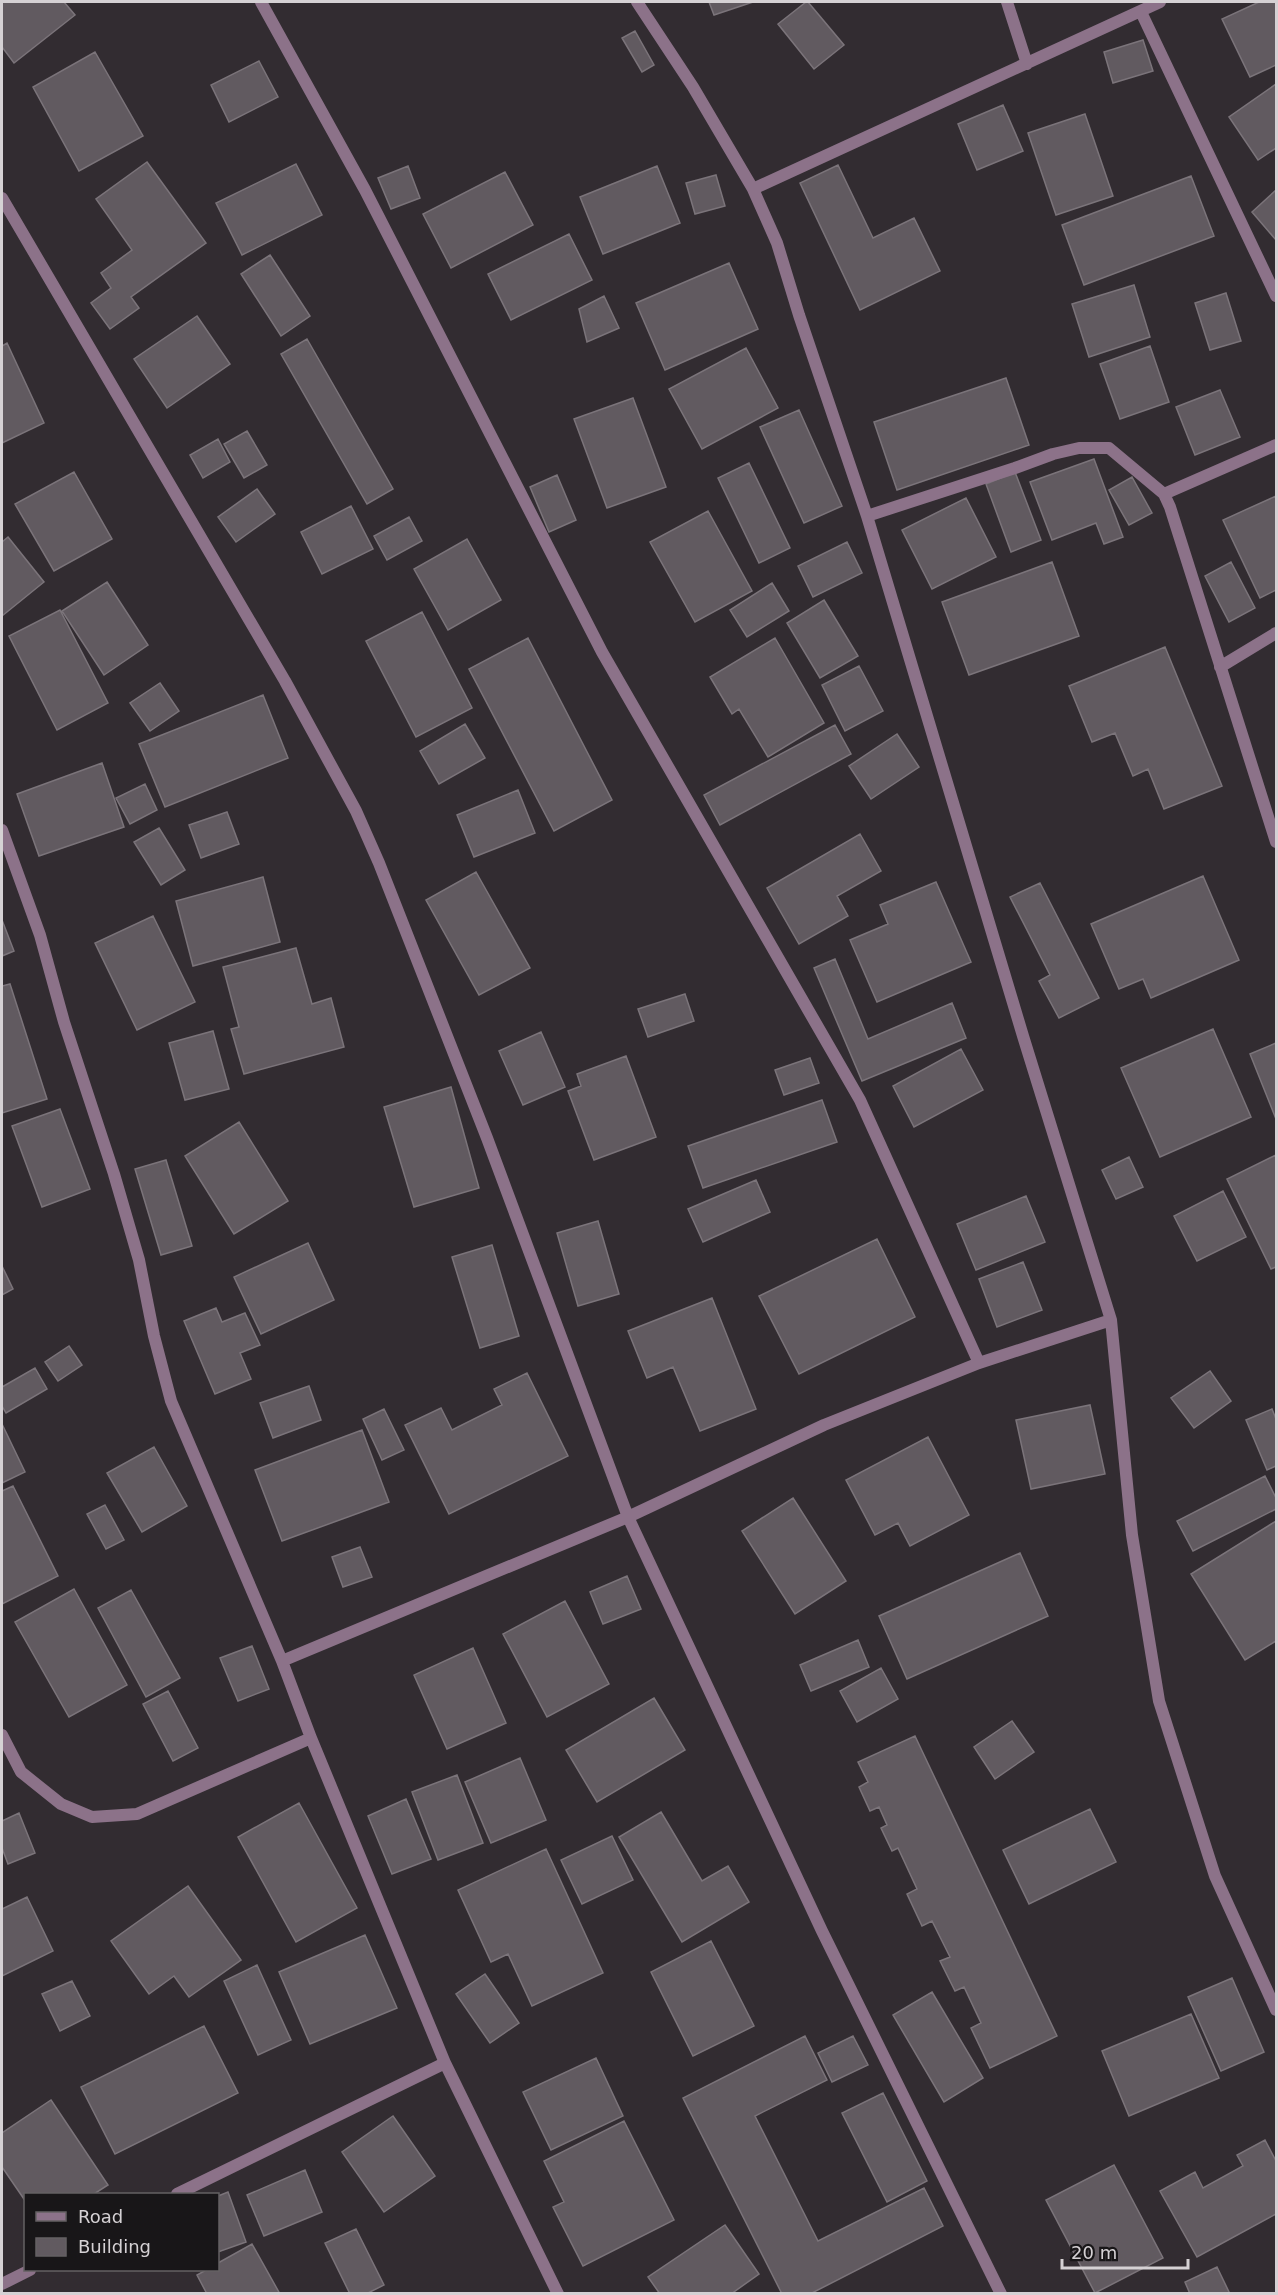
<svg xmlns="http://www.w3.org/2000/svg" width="1278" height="2295" font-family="'DejaVu Sans',sans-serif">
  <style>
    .building { fill: #615a60; stroke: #7b747a; stroke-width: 1.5 }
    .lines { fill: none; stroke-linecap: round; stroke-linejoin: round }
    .street { stroke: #8c7289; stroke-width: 12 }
  </style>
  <rect width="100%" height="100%" fill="#322c31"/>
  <path class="building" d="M2 2H64L75 15 14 63 2 47Z
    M709 2H753L714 15Z
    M806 2H808L844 45 814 69 778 24Z
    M1259 2H1276V65L1250 77 1222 19Z
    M635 31 654 65 642 72 622 38Z
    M1143 40 1153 71 1113 83 1104 52Z
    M95 52 143 136 79 171 33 87Z
    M259 61 278 97 229 122 211 85Z
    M1276 84V148L1258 160 1229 117Z
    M1003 105 1023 151 977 170 958 124Z
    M1085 114 1113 196 1056 215 1028 133Z
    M147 162 206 243 131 297 139 308 110 329 91 303 111 288 101 273 132 250 96 199Z
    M296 164 322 215 242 255 216 203Z
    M838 165 873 238 914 218 940 271 860 310 800 183Z
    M408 166 420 198 391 209 378 178Z
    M657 166 680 223 603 254 580 197Z
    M505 172 533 225 451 268 423 214Z
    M716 175 725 206 695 214 686 183Z
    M1191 176 1214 236 1084 285 1062 225Z
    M1276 190V240L1252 212Z
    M569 234 592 280 511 320 488 274Z
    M270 255 310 316 281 336 241 274Z
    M729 263 758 329 665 370 636 303Z
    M1134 285 1150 337 1089 357 1072 304Z
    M1226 293 1241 341 1210 350 1195 303Z
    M604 296 619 328 587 342 579 309Z
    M197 316 230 364 167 408 134 359Z
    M307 339 393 489 367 504 281 354Z
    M7 343 44 423 2 443V346Z
    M1150 346 1169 402 1120 419 1100 364Z
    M746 348 778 408 702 449 669 389Z
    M1006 378 1029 445 897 490 874 422Z
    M1220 390 1240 437 1195 455 1176 407Z
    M633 398 666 487 607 508 574 419Z
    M799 410 842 506 804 523 760 427Z
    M247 431 267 465 244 478 224 444Z
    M218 439 230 462 203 478 190 455Z
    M1094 459 1123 537 1104 544 1096 523 1052 540 1030 482Z
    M749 463 790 548 759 563 718 478Z
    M74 472 112 539 54 571 15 504Z
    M1015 472 1041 540 1011 552 986 484Z
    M557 475 576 520 549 532 530 487Z
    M1132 477 1152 513 1129 525 1109 490Z
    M257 489 275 514 236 542 218 517Z
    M1276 496V590L1260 598 1223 520Z
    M966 498 996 557 932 589 902 530Z
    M351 506 373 549 322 574 301 532Z
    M708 511 752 591 695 622 650 542Z
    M409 517 422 541 387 560 374 536Z
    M8 537 44 582 2 616V542Z
    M467 539 501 600 448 630 414 569Z
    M847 542 862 573 813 597 798 566Z
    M1052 562 1079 636 969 675 942 602Z
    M1231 562 1255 608 1229 622 1205 576Z
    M107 582 148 645 104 675 62 611Z
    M772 583 789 611 747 637 730 610Z
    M824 600 858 656 820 678 787 623Z
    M60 610 108 703 57 730 9 636Z
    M422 612 472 708 416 737 366 641Z
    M528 638 612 800 554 831 469 669Z
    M775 638 824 723 768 757 739 709 732 714 710 677Z
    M1165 647 1222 786 1164 809 1148 769 1133 776 1115 733 1092 742 1069 686Z
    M859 666 883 711 845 731 822 685Z
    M160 683 179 711 150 731 130 703Z
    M263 695 288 758 165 807 139 744Z
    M465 724 485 758 439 784 420 751Z
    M835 725 851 754 720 825 704 795Z
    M897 734 919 767 871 799 849 766Z
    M102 763 124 827 39 856 17 794Z
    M145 784 157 810 130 824 116 798Z
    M518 790 535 833 474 857 457 815Z
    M227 812 239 844 201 858 189 825Z
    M159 828 185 870 161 885 134 842Z
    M860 834 881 871 837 896 848 916 799 944 767 888Z
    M476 872 530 968 479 995 426 900Z
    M1203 876 1239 960 1151 998 1143 979 1119 989 1091 924Z
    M263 877 280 942 193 966 176 901Z
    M936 882 971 962 877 1002 850 940 888 924 880 905Z
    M1040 883 1099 998 1059 1018 1039 981 1050 975 1010 897Z
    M153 916 195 1002 137 1030 95 943Z
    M2 920 14 951 2 956Z
    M296 948 312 1004 331 998 344 1047 244 1074 231 1029 239 1027 223 967Z
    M835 959 868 1039 952 1003 966 1038 862 1081 814 968Z
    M10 984 47 1099 2 1113V986Z
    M685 994 694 1021 648 1037 638 1009Z
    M1213 1029 1251 1117 1160 1157 1121 1068Z
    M213 1031 229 1089 185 1100 169 1043Z
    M541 1032 565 1087 523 1105 499 1051Z
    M1276 1043V1119L1250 1054Z
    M961 1049 983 1090 914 1127 893 1086Z
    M626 1056 656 1137 594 1160 568 1091 581 1086 577 1074Z
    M810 1058 819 1083 784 1095 775 1070Z
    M451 1087 479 1188 414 1207 384 1107Z
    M822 1100 837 1142 703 1188 688 1146Z
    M60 1109 90 1189 42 1207 12 1126Z
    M239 1122 288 1201 234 1234 185 1156Z
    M1276 1155V1267L1271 1269 1227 1179Z
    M1129 1157 1143 1187 1116 1199 1102 1170Z
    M166 1160 192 1246 161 1255 135 1169Z
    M756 1180 770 1212 703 1242 688 1209Z
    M1223 1191 1246 1237 1197 1261 1174 1216Z
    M1026 1196 1045 1242 976 1270 957 1224Z
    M598 1221 619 1294 578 1306 557 1233Z
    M877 1239 915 1317 799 1374 759 1296Z
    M308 1243 334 1300 261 1334 234 1277Z
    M492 1245 519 1336 480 1348 452 1257Z
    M1023 1262 1042 1310 997 1327 979 1279Z
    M2 1266 13 1289 2 1295Z
    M712 1298 756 1409 700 1431 673 1367 647 1378 628 1331Z
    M216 1308 222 1322 245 1313 260 1345 240 1353 251 1379 215 1394 184 1321Z
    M69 1346 82 1365 58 1381 45 1362Z
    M35 1368 47 1389 6 1413 2 1406V1387Z
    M1210 1371 1231 1401 1194 1428 1171 1398Z
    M527 1373 568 1456 449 1514 405 1425 441 1408 452 1430 502 1405 494 1389Z
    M309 1386 321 1420 273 1438 260 1403Z
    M1090 1405 1105 1474 1031 1489 1016 1420Z
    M384 1409 404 1450 382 1460 363 1419Z
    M1272 1409 1276 1419V1466L1267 1470 1246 1420Z
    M2 1424 25 1472 2 1483Z
    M362 1430 389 1502 282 1541 255 1470Z
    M928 1437 969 1515 910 1546 898 1523 875 1535 846 1480Z
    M154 1447 187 1506 142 1532 107 1473Z
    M1265 1476 1276 1498V1509L1193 1551 1177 1521Z
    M13 1486 58 1576 2 1604V1491Z
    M793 1498 846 1581 795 1614 742 1531Z
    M105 1505 124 1540 106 1549 87 1514Z
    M1276 1521V1641L1245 1660 1191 1574Z
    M360 1547 372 1577 343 1587 332 1557Z
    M1020 1553 1048 1616 907 1679 879 1616Z
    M627 1576 641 1609 603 1624 590 1592Z
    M74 1589 127 1685 69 1717 15 1622Z
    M131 1590 180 1678 146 1697 98 1608Z
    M565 1601 609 1684 547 1717 503 1634Z
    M858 1640 869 1667 811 1691 800 1665Z
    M252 1646 269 1689 238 1701 220 1658Z
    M473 1648 506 1723 447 1749 414 1675Z
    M881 1668 898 1699 857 1722 840 1691Z
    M168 1691 198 1748 173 1761 143 1704Z
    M654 1698 685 1750 597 1802 566 1750Z
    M1012 1721 1034 1752 995 1779 974 1747Z
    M915 1736 1057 2036 990 2068 971 2028 981 2023 964 1987 955 1991 940 1961 950 1957 932 1921 922 1926 907 1894 917 1889 898 1848 892 1851 881 1828 887 1825 879 1807 870 1811 859 1787 868 1782 858 1762Z
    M520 1758 546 1820 491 1843 465 1782Z
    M457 1775 483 1843 438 1860 412 1792Z
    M406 1799 431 1859 392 1874 368 1816Z
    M299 1803 357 1908 296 1942 238 1837Z
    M1090 1809 1116 1862 1029 1904 1003 1850Z
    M661 1812 702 1881 728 1866 749 1902 682 1942 619 1837Z
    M19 1813 35 1853 8 1864 2 1848V1821Z
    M612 1836 633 1880 582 1904 561 1860Z
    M546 1849 603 1973 532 2006 508 1954 491 1962 458 1890Z
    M188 1886 241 1960 189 1997 174 1976 149 1994 111 1941Z
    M27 1897 53 1951 2 1976V1909Z
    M365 1935 397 2008 310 2044 279 1972Z
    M711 1941 754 2026 693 2056 651 1972Z
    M257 1965 291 2040 258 2055 224 1981Z
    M485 1974 519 2023 490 2043 456 1994Z
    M1232 1978 1264 2052 1221 2071 1188 1997Z
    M72 1981 90 2016 60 2031 42 1994Z
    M932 1992 983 2078 944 2102 893 2015Z
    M1191 2014 1219 2078 1129 2116 1102 2051Z
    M204 2026 238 2093 115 2154 81 2087Z
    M805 2036 827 2080 755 2116 818 2241 924 2188 943 2226 810 2294H782L683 2098Z
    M853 2036 868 2065 832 2082 818 2053Z
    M596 2058 623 2116 551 2150 523 2092Z
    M883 2093 927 2181 887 2202 842 2113Z
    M51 2100 108 2185 94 2194H26V2202L2 2167V2133Z
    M393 2116 435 2176 384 2212 342 2152Z
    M624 2121 674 2220 583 2266 553 2207 564 2202 544 2161Z
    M1265 2140 1276 2161V2214L1197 2257 1160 2191 1195 2172 1203 2188 1243 2166 1237 2155Z
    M1114 2165 1163 2258 1095 2293 1046 2200Z
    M305 2170 322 2212 264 2236 247 2195Z
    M228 2192 246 2242 218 2252V2196Z
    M725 2225 759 2274 731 2294H660L648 2277Z
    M356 2229 384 2285 366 2294H350L325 2243Z
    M252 2244 280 2294H207L197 2275 206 2270H218V2263Z
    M1217 2267 1230 2294H1190L1185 2282Z"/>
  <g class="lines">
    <path class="street" d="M261 2 365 190 602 652 860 1100 979 1363
      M637 2 693 87 753 189 777 243 799 315 867 516 1023 1036 1111 1320 1132 1535 1159 1701 1215 1876 1276 2010
      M1007 2 1027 64
      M1141 12 1276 296
      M753 189 1160 2
      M2 198 285 681 356 811 379 863 487 1138 628 1517 822 1931 1001 2294
      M1164 494 1276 445
      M867 516 1015 468 1053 454 1079 448H1109L1164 494 1170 507 1276 842
      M1220 667 1276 633
      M2 830 40 935 64 1022 114 1174 139 1260 154 1336 171 1401 282 1661 311 1738 445 2063 558 2294
      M282 1661 628 1517 824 1425 979 1363 1111 1320
      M2 1735 21 1772 61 1804 92 1817 137 1814 311 1738
      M177 2194 445 2063
      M2 2284 30 2270"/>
  </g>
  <rect width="1278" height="2295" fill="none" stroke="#d5d1d4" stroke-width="6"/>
  <rect x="24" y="2193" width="195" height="78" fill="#181618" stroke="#646163" stroke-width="1.5"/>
  <rect x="36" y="2212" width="30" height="9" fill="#8c7289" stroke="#646163" stroke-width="1.5"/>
  <text x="78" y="2223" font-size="18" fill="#d5d1d4">Road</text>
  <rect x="36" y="2238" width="30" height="18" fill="#615a60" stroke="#646163" stroke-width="1.5"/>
  <text x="78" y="2253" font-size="18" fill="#d5d1d4">Building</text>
  <path d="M1062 2259v9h126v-9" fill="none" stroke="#d5d1d4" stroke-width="3"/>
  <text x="1071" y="2259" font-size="18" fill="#d5d1d4" stroke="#181618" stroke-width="4.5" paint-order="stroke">20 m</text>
</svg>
